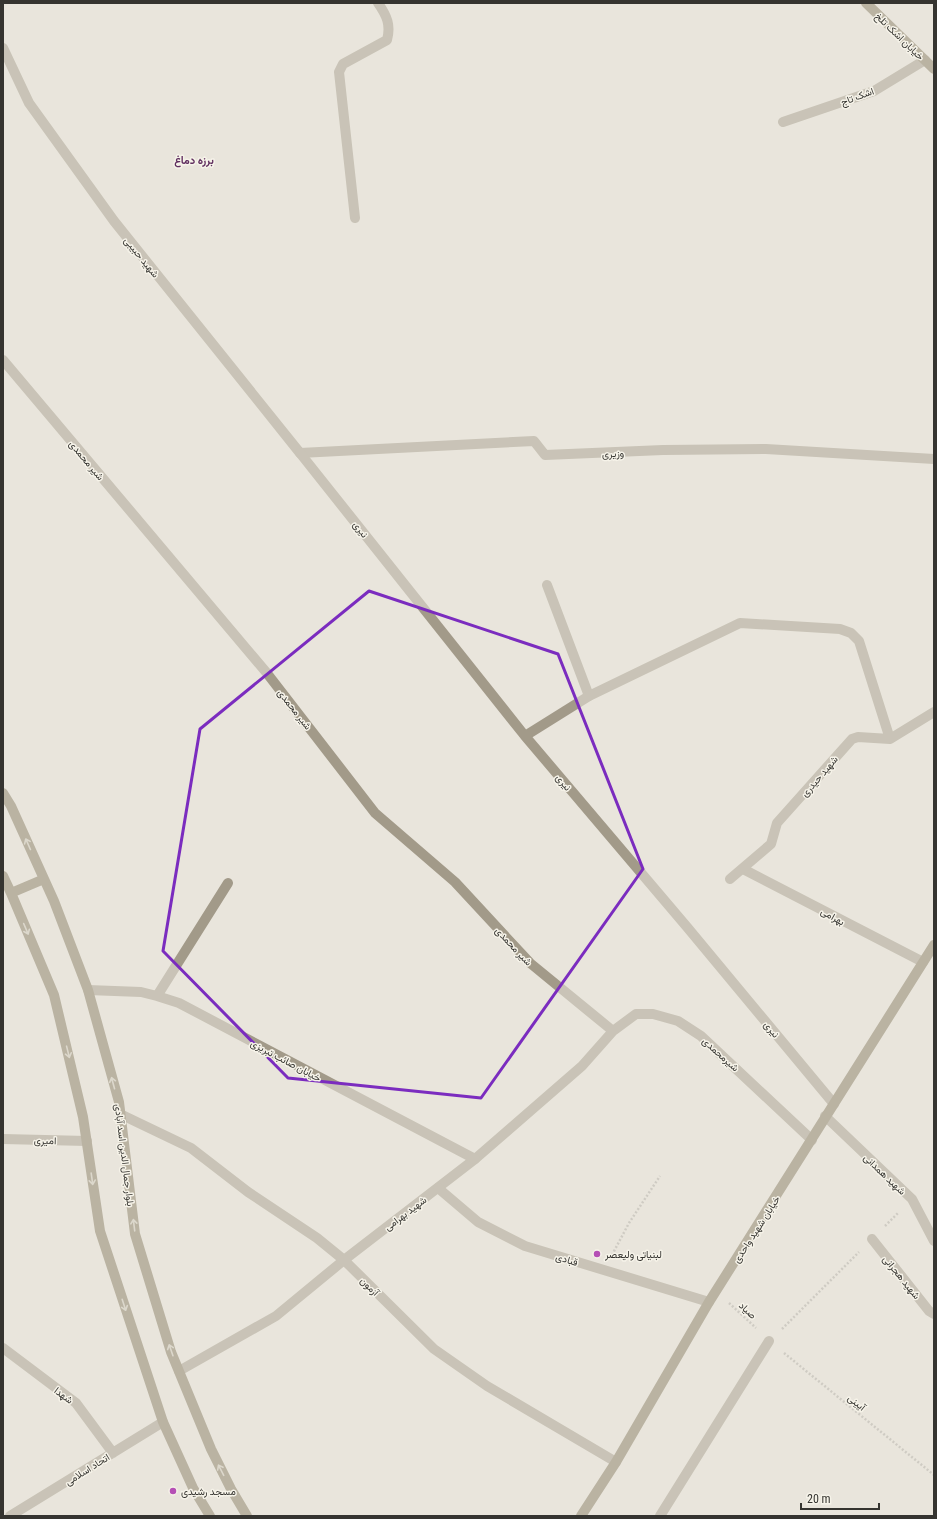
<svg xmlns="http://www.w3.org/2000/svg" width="937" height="1519" font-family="'Roboto Condensed',Vazirmatn,sans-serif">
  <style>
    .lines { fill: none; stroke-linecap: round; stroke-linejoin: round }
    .path { stroke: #afaca5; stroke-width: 2.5; stroke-dasharray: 2 2; stroke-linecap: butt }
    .lane { stroke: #a29a89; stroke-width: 10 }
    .street { stroke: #a29a89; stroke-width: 10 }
    .secondary { stroke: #81765c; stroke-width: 10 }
    .oneway { stroke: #cdc7b8 }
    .marked { fill: none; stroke: #7b2cbf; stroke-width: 3; stroke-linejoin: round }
    .poi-dot { fill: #b54fb5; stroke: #f6f3e9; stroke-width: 1.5 }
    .labels { text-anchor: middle; stroke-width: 3; stroke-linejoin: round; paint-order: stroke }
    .street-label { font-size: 10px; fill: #353430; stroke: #f6f3e9 }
    .poi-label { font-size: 10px; fill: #353430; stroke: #f6f3e9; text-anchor: start }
    .neighbourhood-label { font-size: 11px; font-weight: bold; fill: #602f60; stroke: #f6f3e9 }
  </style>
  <rect width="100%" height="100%" fill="#e9e5dc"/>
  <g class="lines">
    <path class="path" d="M885 1226 899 1212
      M612 1255 629 1223 660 1176
      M729 1303 756 1328
      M782 1329 859 1252
      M784 1353 934 1475"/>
    <path class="lane" d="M3 48 29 103 114 221 300 453 534 441 545 455 663 450 766 449 934 459
      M783 122 874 91 925 60
      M3 360 266 672 375 813 455 882 530 963 613 1031
      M547 585 589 696
      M743 869 923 962
      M120 1114 191 1148 248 1192 317 1238 344 1260
      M825 1116 912 1199 934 1241
      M3 1139 87 1141
      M179 1371 276 1316 344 1260 475 1159 582 1066 613 1031 636 1014H653L678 1021 701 1036 812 1140"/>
    <path class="street" d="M355 218 339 72 343 64 387 40C391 25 387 16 378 3
      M300 453 525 736 687 927 834 1104
      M525 736 589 696 740 623 840 629 851 633 859 641 890 739
      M730 879 771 844 777 823 852 739 858 737 890 739 934 712
      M88 990 141 992 157 996 179 1003 475 1159
      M157 996 228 883
      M438 1188 478 1222 525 1246 709 1302
      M872 1239 929 1311 934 1314
      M344 1260 434 1349 487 1386 616 1462
      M3 1348 76 1403 113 1453
      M10 1516 163 1422
      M660 1516 769 1341"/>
    <path class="secondary" d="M866 3 934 69
      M3 793 11 806 54 901 88 990 119 1102 135 1234 171 1352 211 1449 231 1489 247 1516
      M3 876 11 893 54 995 83 1117 100 1231 163 1422 193 1488 210 1516
      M11 893 44 879
      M581 1516 616 1462 709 1302 934 945"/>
  </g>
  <defs><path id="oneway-shaft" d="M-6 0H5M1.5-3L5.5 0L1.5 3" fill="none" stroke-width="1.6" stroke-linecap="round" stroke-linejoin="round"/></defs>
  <g class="oneway">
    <use href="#oneway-shaft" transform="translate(28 844) rotate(-114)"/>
    <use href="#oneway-shaft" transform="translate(26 929) rotate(67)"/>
    <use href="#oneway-shaft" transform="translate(68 1052) rotate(76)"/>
    <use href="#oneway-shaft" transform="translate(113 1083) rotate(-105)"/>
    <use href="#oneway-shaft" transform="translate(92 1179) rotate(82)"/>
    <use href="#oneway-shaft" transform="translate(134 1225) rotate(-97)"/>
    <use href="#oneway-shaft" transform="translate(124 1305) rotate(72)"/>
    <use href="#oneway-shaft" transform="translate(171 1350) rotate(-109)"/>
    <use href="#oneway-shaft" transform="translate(221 1470) rotate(-117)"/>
  </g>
  <path d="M0 0H937V1519H0ZM369 591 558 654 643 869 481 1098 288 1078 163 951 200 729Z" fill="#e9e5dc" fill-opacity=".55" fill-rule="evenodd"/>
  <path class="marked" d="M369 591 558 654 643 869 481 1098 288 1078 163 951 200 729Z"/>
  <g class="poi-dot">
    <circle cx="597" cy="1254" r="4"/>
    <circle cx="173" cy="1491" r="4"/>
  </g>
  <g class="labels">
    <g class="street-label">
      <text transform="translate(900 36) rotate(44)" y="4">خیابان اشک تلخ</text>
      <text transform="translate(857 96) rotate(-20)" y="4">اشک تاج</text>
      <text transform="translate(142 257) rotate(51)" y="4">شهید حبیبی</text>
      <text transform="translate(613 453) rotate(-2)" y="4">وزیری</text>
      <text transform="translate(87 460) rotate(50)" y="4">شیر محمدی</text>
      <text transform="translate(361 529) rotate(52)" y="4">نیری</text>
      <text transform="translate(295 709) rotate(52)" y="4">شیر محمدی</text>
      <text transform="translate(819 776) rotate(-49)" y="4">شهید حیدری</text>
      <text transform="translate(564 782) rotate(50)" y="4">نیری</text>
      <text transform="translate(833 916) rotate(29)" y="4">بهرامی</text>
      <text transform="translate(514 946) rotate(47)" y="4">شیر محمدی</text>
      <text transform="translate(772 1029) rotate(50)" y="4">نیری</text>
      <text transform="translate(721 1054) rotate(42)" y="4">شیرمحمدی</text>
      <text transform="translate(286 1060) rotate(28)" y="4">خیابان صائب تبریزی</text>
      <text transform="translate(45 1140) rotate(1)" y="4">امیری</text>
      <text transform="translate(125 1155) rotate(83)" y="4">بلوار جمال الدین اسد آبادی</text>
      <text transform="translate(885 1174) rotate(44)" y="4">شهید همدانی</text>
      <text transform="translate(405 1213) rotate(-37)" y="4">شهید بهرامی</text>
      <text transform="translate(756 1229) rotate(-57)" y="4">خیابان شهید واحدی</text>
      <text transform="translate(567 1259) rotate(17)" y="4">قبادی</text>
      <text transform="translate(902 1277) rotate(51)" y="4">شهید هجرانی</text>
      <text transform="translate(370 1286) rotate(45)" y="4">آزمون</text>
      <text transform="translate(748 1310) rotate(44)" y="4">صیاد</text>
      <text transform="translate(64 1395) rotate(37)" y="4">شهدا</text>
      <text transform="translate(857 1402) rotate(39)" y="4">آیینی</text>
      <text transform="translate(87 1469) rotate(-32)" y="4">اتحاد اسلامی</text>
    </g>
    <g class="poi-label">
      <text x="605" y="1258">لبنیاتی ولیعصر</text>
      <text x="181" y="1495">مسجد رشیدی</text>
    </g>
    <g class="neighbourhood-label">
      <text x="194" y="164">برزه دماغ</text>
    </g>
  </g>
  <rect width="937" height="1519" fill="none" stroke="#353430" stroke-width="8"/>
  <path d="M801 1503v6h78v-6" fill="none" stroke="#353430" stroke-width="2"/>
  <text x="807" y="1503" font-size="12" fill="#353430" stroke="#f6f3e9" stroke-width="3" paint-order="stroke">20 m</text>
</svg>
